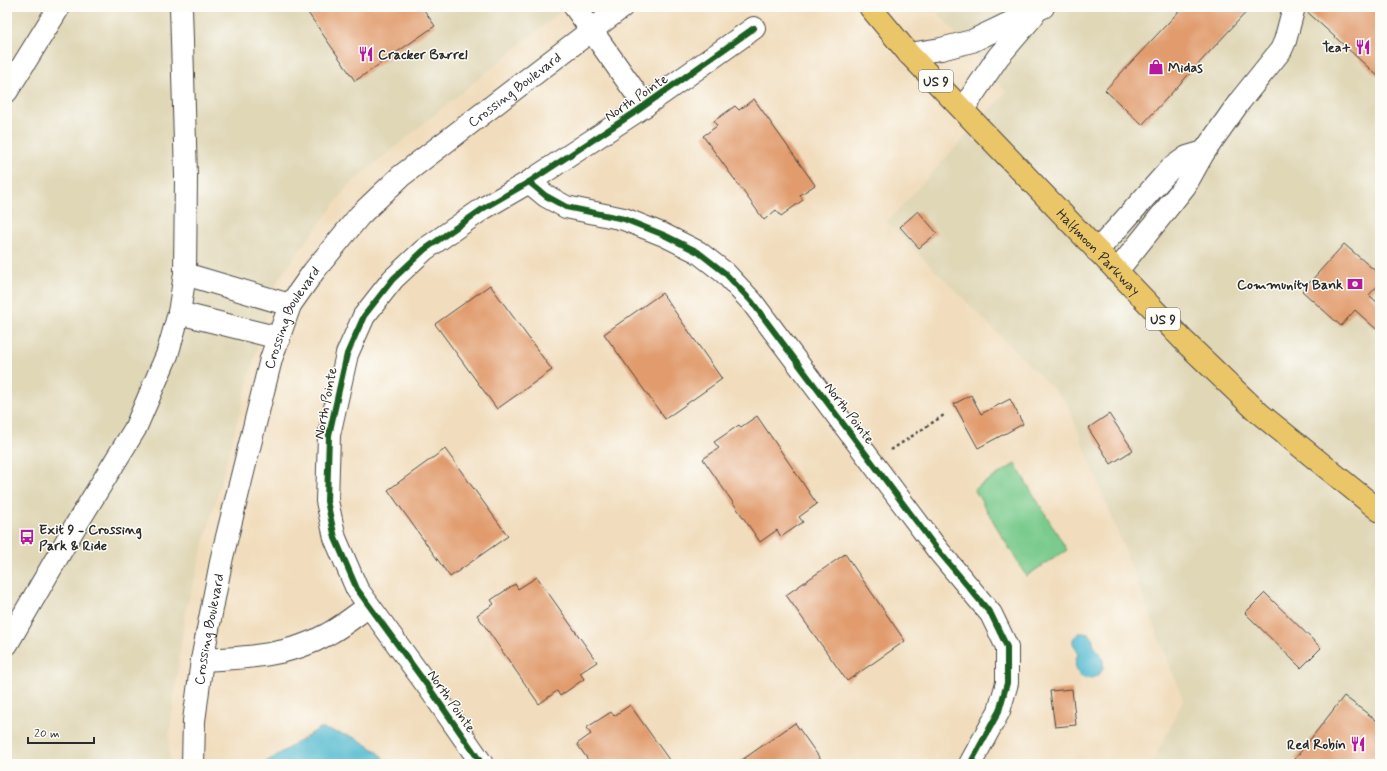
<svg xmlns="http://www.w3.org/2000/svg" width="1387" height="771" font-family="Mynerve,sans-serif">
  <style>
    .built { fill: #e0d7b7 }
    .green { fill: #7acb8d; stroke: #527b5c }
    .water { fill: #51b9cf; stroke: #3e727d }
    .building { fill: #e19b6d }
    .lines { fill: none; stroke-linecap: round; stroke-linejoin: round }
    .minor-casing { stroke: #494641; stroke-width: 24 }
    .major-casing { stroke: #494641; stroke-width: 24 }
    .path { stroke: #494641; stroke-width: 2.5; stroke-dasharray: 3 3; stroke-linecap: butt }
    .minor { stroke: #fff; stroke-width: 22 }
    .major { stroke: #ebc669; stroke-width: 22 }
    .cycleway-casing { stroke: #fdfcf7; stroke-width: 8 }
    .cycleway { stroke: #1b5e20; stroke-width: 6 }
    .labels { text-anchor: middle; stroke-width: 3; stroke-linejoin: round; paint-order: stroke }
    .shield { fill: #fdfcf7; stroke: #6a6a68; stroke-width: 1 }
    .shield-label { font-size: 13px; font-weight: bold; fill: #2b2b2b }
    .poi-label { font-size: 14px; font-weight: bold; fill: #2b2b2b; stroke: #fdfcf7; text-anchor: end }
    .street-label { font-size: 14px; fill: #2b2b2b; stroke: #fdfcf7 }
  </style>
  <rect width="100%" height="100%" fill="#fdfcf7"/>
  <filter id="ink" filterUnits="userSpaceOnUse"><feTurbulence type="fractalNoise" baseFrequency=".025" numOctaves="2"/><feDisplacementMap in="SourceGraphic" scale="8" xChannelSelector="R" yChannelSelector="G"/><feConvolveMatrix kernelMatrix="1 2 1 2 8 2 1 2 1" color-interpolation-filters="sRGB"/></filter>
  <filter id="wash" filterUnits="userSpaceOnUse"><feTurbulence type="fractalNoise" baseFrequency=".012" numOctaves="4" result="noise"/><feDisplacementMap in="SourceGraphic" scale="16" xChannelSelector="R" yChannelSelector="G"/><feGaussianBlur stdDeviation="0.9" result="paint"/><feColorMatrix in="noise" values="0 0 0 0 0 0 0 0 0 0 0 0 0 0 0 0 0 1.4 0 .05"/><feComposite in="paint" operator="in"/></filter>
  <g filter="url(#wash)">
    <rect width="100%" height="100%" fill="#f1ddbd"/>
    <path class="built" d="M7 7H566L349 185 279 278 261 334 185 614 169 738 170 764H7Z
      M933 7H1380V764H1152L1183 700 1067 403 887 222 1006 92Z"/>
    <path class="green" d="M1015 464 1067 550 1026 576 974 489Z"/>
    <path class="water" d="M1080 633C1097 633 1090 640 1096 649 1102 658 1104 656 1103 669 1096 680 1080 684 1076 668 1074 662 1077 658 1078 653 1075 645 1067 640 1080 633Z
      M320 728 356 738 378 752 388 764H263Z"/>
    <g id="blocks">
      <path class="building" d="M304 7H422L435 26 355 81Z
        M1183 7H1251L1142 125 1105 90Z
        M1304 7H1380V78L1303 8Z
        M754 99 815 185 800 195 803 200 781 216 776 210 764 220 703 136 717 126 714 121 735 106 739 110Z
        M918 211 937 233 919 248 900 227Z
        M1344 244 1380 275V283L1369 295 1380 305V323L1375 328 1355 310 1341 326 1302 291Z
        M490 285 552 370 497 409 435 324Z
        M662 293 722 379 665 419 604 334Z
        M971 395 981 414 1010 399 1023 424 978 448 954 404Z
        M1109 414 1133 450 1111 464 1088 428Z
        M757 416 817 504 799 517 803 522 781 537 777 530 760 542 703 459 719 448 714 442 739 425 741 427Z
        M445 449 508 536 450 577 388 490Z
        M845 554 905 641 847 681 786 595Z
        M537 577 597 662 580 673 584 679 560 696 557 691 539 704 477 615 494 604 491 600 515 584 518 589Z
        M1265 593 1321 648 1301 668 1245 613Z
        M1072 689 1076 725 1055 727 1050 691Z
        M1344 696 1380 723V764H1302L1295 759Z
        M630 705 672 764H591L577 744 591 734 586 728 611 712 614 716Z
        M795 723 824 764H741L739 762Z"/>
    </g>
  </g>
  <g filter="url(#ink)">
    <use href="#blocks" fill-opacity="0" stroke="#494641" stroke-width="1"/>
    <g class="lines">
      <defs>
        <g id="minor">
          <path d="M575 7 645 106"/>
          <path d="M909 54 941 49 972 41 1043 7"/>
          <path d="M7 91 59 7"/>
          <path d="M963 109 998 57 1033 16"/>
          <path d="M529 182 546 196 566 207 624 219 664 235 698 252 725 273 752 302 937 549 991 614 1007 647V683L999 711 970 764"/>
          <path d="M1097 251 1170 169 1187 157 1204 152"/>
          <path d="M1117 271 1185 186 1204 152 1240 101 1281 50 1285 41 1294 7"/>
          <path d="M185 274 290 305"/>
          <path d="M179 313 279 338"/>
          <path d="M7 644 73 530 135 429 167 355 179 313 185 274 186 176 181 7"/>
          <path d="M202 660C245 658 290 656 328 634 343 626 356 615 369 606"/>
          <path id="s1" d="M193 764 194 721 202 660 222 557 271 359 290 305 314 271 360 215 401 176 622 7"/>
          <path d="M482 764 432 692 357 589 335 538 327 501 329 435 347 354 364 316 393 279 424 250 484 208 529 182 637 111 754 28"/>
        </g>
        <g id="major">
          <path id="s2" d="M870 7 909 54 1185 342 1259 413 1380 511"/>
        </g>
      </defs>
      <use href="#minor" class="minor-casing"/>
      <use href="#major" class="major-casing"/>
      <path class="path" d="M891 450 944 415"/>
      <use href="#minor" class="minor"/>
      <use href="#major" class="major"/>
      <defs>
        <path id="cycleway" d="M529 182 546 196 566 207 624 219 664 235 698 252 725 273 752 302 937 549 991 614 1007 647V683L999 711 970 764
          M482 764 432 692 357 589 335 538 327 501 329 435 347 354 364 316 393 279 424 250 484 208 529 182 637 111 754 28"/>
      </defs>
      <use href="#cycleway" class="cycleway-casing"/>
      <use href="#cycleway" class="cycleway"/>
    </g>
  </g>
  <defs>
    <symbol id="restaurant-bare" viewBox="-9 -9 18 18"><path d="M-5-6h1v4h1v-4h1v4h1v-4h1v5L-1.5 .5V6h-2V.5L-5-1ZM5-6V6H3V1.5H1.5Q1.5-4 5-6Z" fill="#b5179e" stroke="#fdfcf7" stroke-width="2.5" paint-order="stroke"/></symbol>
    <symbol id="shop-bare" viewBox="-9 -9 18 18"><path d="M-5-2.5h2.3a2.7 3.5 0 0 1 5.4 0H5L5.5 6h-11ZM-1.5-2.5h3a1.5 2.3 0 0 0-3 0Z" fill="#b5179e" stroke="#fdfcf7" stroke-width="2.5" paint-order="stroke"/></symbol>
    <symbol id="bank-bare" viewBox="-9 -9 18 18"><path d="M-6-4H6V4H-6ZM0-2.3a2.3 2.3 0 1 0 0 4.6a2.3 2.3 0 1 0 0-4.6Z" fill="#b5179e" stroke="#fdfcf7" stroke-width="2.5" paint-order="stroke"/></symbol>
    <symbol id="bus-bare" viewBox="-9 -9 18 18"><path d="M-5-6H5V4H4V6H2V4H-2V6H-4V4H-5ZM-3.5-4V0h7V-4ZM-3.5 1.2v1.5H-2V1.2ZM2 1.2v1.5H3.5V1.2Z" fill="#b5179e" stroke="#fdfcf7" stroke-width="2.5" paint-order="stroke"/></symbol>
  </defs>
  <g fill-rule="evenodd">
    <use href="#restaurant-bare" x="1352" y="36" width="22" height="22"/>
    <use href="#restaurant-bare" x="355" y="43" width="22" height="22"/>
    <use href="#shop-bare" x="1145" y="56" width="22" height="22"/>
    <use href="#bank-bare" x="1344" y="273" width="22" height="22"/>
    <use href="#bus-bare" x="16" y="526" width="22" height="22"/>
    <use href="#restaurant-bare" x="1347" y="733" width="22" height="22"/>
  </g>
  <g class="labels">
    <g class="shield">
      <rect x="919" y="70" width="34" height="22" rx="3"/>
      <rect x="1146" y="308" width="34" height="22" rx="3"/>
    </g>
    <g class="shield-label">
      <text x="936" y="86">US 9</text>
      <text x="1163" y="324">US 9</text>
    </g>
    <g class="poi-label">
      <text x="1351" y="52">Tea+</text>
      <text x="378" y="59" text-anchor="start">Cracker Barrel</text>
      <text x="1168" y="72" text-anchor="start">Midas</text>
      <text x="1343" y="289">Community Bank</text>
      <text x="39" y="534" text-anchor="start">Exit 9 - Crossing<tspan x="39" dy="16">Park &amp; Ride</tspan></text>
      <text x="1346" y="749">Red Robin</text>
    </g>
    <g class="street-label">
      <text dy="5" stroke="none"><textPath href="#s1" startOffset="784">Crossing Boulevard</textPath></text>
      <text transform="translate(636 97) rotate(-34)" y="5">North Pointe</text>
      <text dy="5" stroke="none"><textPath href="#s2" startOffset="335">Halfmoon Parkway</textPath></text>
      <text dy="5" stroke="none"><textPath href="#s1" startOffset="460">Crossing Boulevard</textPath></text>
      <text transform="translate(325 403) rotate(-79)" y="5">North Pointe</text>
      <text transform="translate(850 413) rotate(53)" y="5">North Pointe</text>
      <text dy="5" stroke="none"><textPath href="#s1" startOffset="136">Crossing Boulevard</textPath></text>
      <text transform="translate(452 701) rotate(55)" y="5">North Pointe</text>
    </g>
  </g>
  <rect width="1387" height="771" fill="none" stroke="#fdfcf7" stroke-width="24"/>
  <path d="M28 737v6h66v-6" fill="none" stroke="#2b2b2b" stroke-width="2"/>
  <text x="34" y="737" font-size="12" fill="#2b2b2b" stroke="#fdfcf7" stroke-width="3" paint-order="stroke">20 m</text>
</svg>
